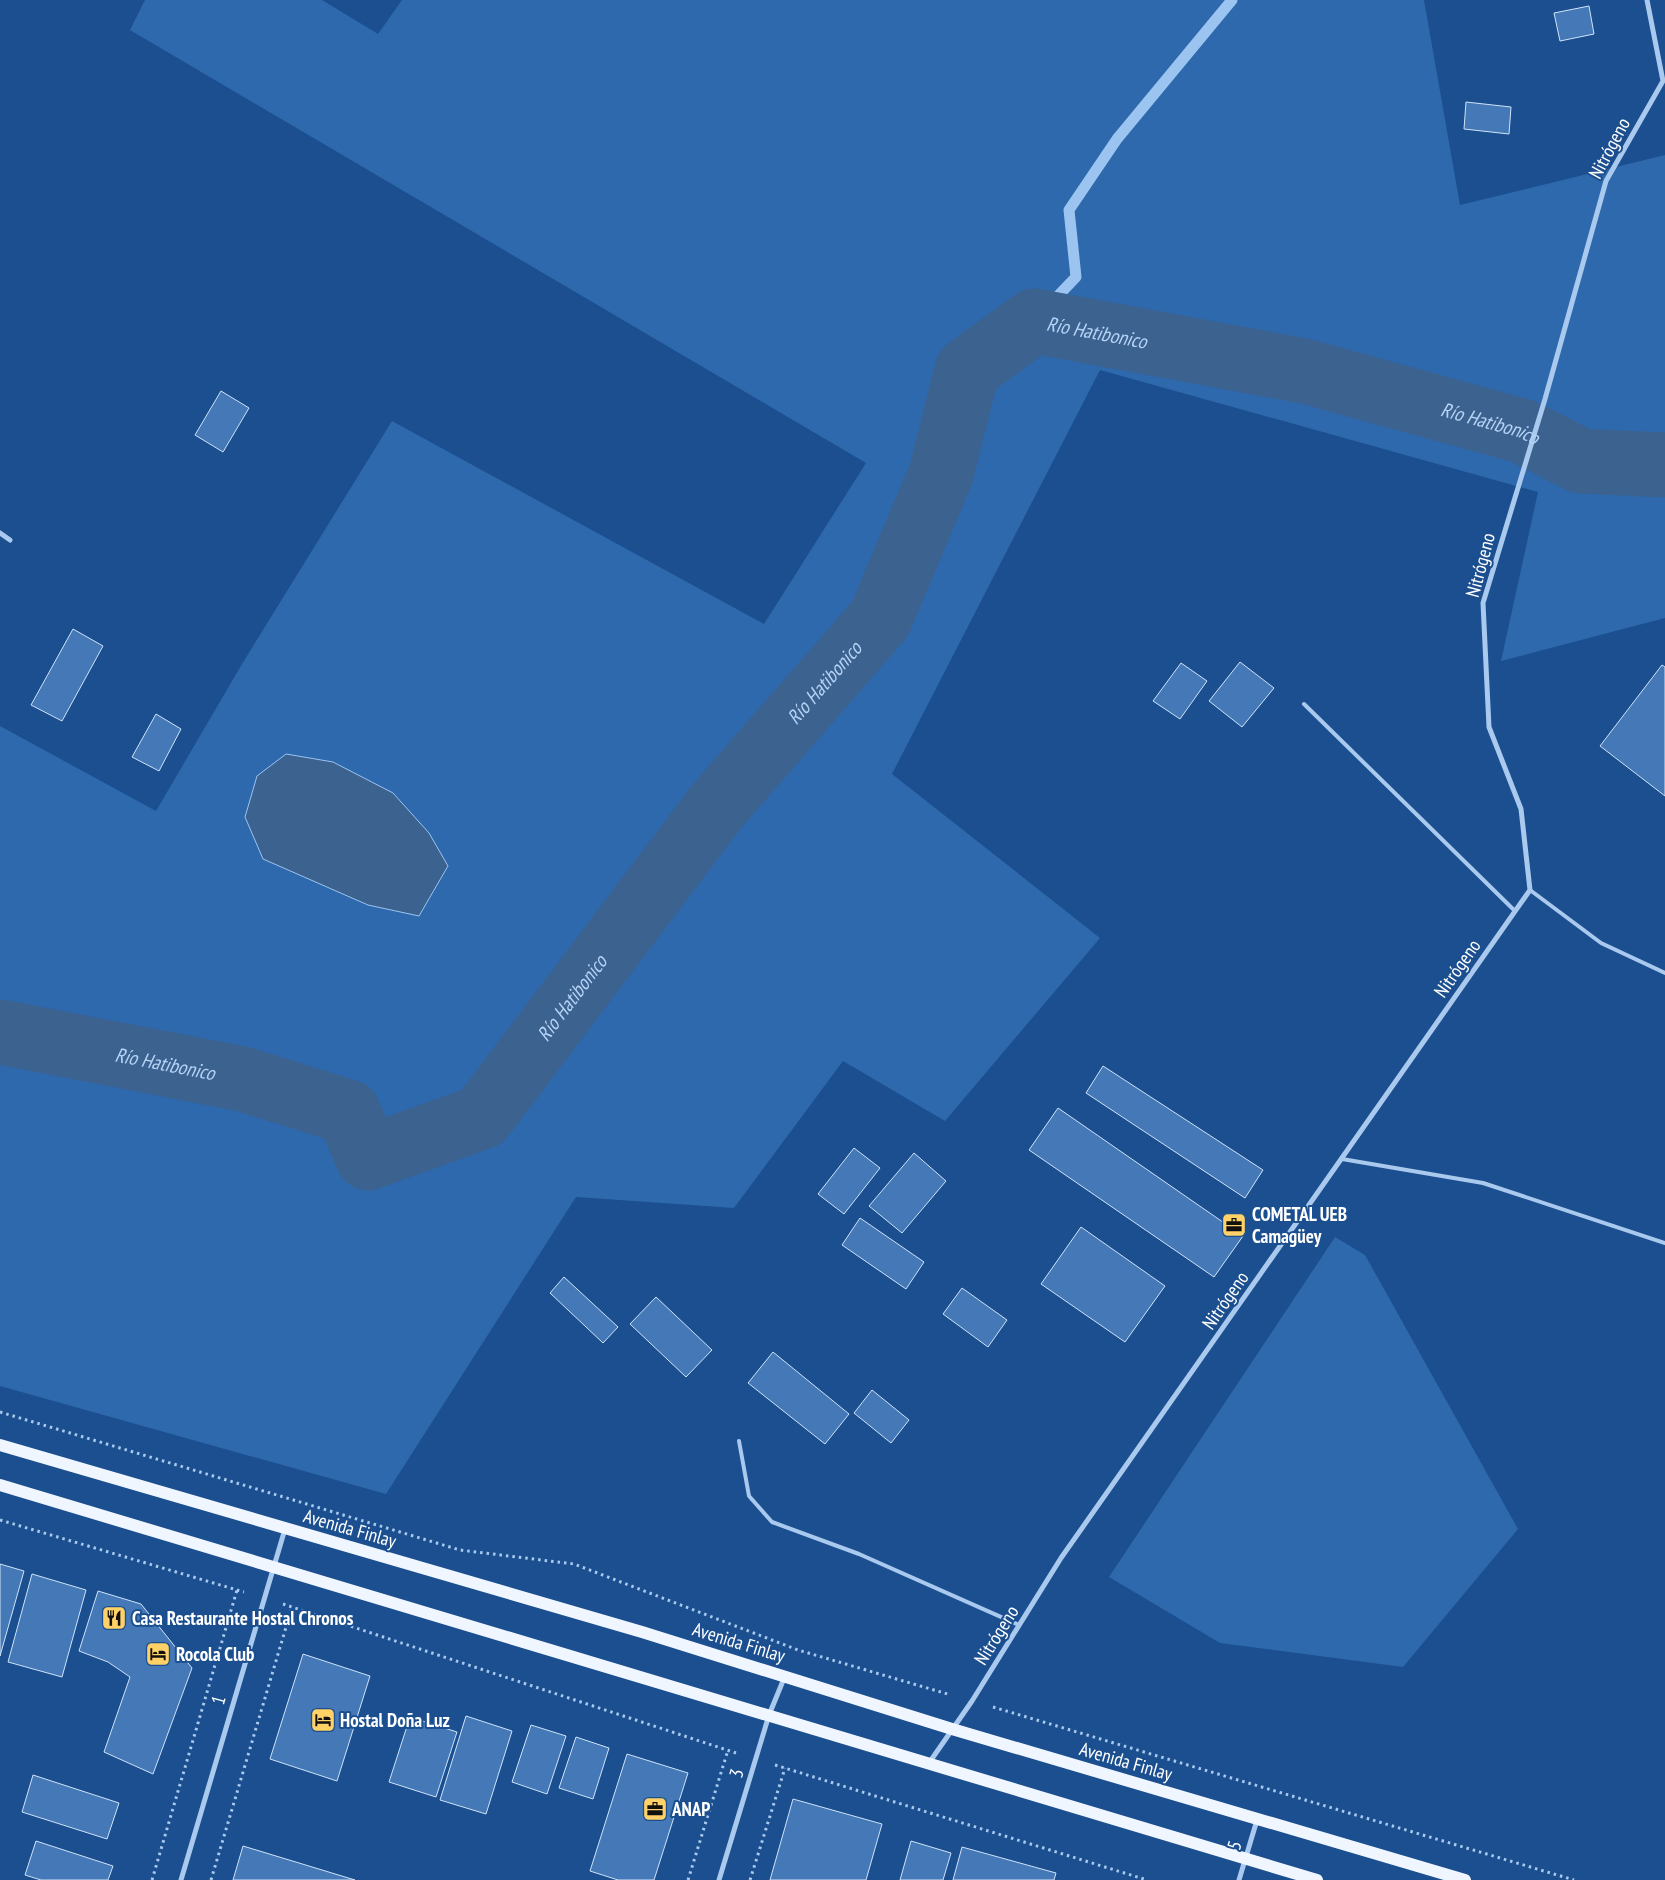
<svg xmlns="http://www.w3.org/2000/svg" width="1665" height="1880" font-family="'PT Sans Narrow',sans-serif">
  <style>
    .green { fill: #2e69ad }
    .water { fill: #3c6290; stroke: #9cc4f0 }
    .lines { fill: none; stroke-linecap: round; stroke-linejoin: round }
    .stream { stroke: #9cc4f0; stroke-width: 11 }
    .river { stroke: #3c6290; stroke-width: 65 }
    .building { fill: #4478b7; stroke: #cfe3fa }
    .path { stroke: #a9c9ee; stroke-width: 3; stroke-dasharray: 2.5 4; stroke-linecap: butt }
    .service { stroke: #a9c9ee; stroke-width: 4 }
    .minor { stroke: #a9c9ee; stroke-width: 5 }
    .primary { stroke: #f0f6ff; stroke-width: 12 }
    .labels { text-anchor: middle; stroke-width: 4; stroke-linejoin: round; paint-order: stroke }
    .street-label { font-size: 19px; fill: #fff; stroke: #1b4f8f }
    .poi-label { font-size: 19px; font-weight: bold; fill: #fff; stroke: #1b4f8f; text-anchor: start }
    .water-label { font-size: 20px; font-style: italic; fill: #b5d3f5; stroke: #1b4f8f }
  </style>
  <rect width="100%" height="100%" fill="#1b4f8f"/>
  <path class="green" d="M145 0H322L378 34 402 0H1424L1460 205 1665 155V618L1501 661 1538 492 1100 370 892 774 1100 938 945 1121 843 1061 734 1208 576 1197 386 1494 0 1386V726L156 811 242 664 392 421 764 624 866 463 130 30Z
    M1335 1237 1365 1255 1518 1529 1403 1667 1220 1643 1109 1577Z"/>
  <path class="water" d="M286 754 333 762 393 793 429 833 448 866 419 916 368 905 263 859 245 817 257 776Z"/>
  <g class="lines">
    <path class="stream" d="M1034 321 1076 277 1069 210 1117 139 1232 0"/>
    <path class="river" id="s1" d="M0 1032 243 1079 348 1112 368 1158 482 1117 717 806 880 619 941 474 967 370 1034 321 1304 371 1522 431 1581 461 1665 465"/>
  </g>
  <path class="building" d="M1589 6 1594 34 1560 41 1554 13Z
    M1466 102 1511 107 1509 134 1464 129Z
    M221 391 249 408 223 452 195 435Z
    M73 629 103 646 62 721 31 705Z
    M1240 662 1274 688 1242 727 1209 701Z
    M1181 663 1207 681 1180 719 1153 701Z
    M1662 665 1665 667V796L1600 746Z
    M156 714 181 729 159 771 132 757Z
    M1103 1066 1263 1170 1245 1198 1086 1093Z
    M1058 1108 1243 1236 1214 1277 1029 1150Z
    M854 1148 880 1168 844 1214 818 1194Z
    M914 1153 946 1181 902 1233 869 1206Z
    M860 1218 924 1262 906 1289 842 1245Z
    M1081 1227 1165 1286 1125 1342 1041 1284Z
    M564 1277 618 1327 603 1343 550 1293Z
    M962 1288 1007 1320 988 1347 943 1314Z
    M656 1297 712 1350 686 1377 630 1324Z
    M773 1352 849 1414 825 1444 748 1383Z
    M872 1390 909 1420 891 1443 854 1413Z
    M0 1564 24 1571 0 1656Z
    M32 1574 86 1590 62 1677 8 1662Z
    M98 1591 141 1604 192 1668 153 1774 104 1752 130 1677 108 1662 79 1651Z
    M303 1654 370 1676 337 1781 270 1759Z
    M466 1716 512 1731 486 1814 440 1800Z
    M410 1717 457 1732 436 1797 389 1782Z
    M531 1725 566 1736 547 1794 512 1782Z
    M576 1737 609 1748 593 1799 559 1788Z
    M627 1754 688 1773 654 1880H618L590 1871Z
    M33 1775 119 1803 107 1839 22 1812Z
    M793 1799 882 1824 866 1880H770Z
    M36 1841 113 1866 108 1880H41L25 1875Z
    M911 1841 951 1853 943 1880H900Z
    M243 1846 355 1880H233Z
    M962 1847 1056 1873 1054 1880H953Z"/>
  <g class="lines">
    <path class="path" d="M0 1412 460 1550 574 1564 798 1650 951 1695
      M0 1520 244 1592
      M283 1604 736 1753
      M993 1707 1574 1880
      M775 1765 1147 1880
      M152 1880 237 1590
      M211 1880 292 1607
      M688 1880 728 1750
      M750 1880 785 1768"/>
    <path class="service" d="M1304 704 1515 911
      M1530 890 1601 943 1665 973
      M1342 1159 1483 1183 1665 1243
      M739 1441 749 1496 772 1522 859 1554 1019 1625"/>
    <path class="minor" d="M1647 0 1663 81
      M0 533 10 540
      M929 1763 972 1701 1061 1558 1530 890 1521 809 1489 727 1483 603 1545 399 1606 181 1663 81
      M181 1880 285 1529
      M719 1880 769 1715 785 1676
      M1239 1880 1257 1820"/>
    <path class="primary" d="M0 1445 642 1632 952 1729 1465 1880
      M0 1485 1317 1880"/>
  </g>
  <defs>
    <symbol id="office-square" viewBox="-11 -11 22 22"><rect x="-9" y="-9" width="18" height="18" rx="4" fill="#ffd166" stroke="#1b4f8f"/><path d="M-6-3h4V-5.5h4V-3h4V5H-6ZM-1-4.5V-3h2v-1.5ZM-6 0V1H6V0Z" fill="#111"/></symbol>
    <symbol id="restaurant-square" viewBox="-11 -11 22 22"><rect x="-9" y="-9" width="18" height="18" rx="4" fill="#ffd166" stroke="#1b4f8f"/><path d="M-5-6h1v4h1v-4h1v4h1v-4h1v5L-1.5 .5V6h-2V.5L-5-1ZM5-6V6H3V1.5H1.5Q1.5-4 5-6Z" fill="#111"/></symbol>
    <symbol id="hotel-square" viewBox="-11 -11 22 22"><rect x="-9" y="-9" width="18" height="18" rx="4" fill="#ffd166" stroke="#1b4f8f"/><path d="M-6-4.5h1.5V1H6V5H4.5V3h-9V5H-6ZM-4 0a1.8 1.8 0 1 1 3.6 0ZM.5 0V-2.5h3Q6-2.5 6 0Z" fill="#111"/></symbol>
  </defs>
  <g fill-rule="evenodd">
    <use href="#office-square" x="1220" y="1211" width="28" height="28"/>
    <use href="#restaurant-square" x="100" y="1604" width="28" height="28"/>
    <use href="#hotel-square" x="144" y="1640" width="28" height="28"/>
    <use href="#hotel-square" x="309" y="1706" width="28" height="28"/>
    <use href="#office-square" x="641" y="1795" width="28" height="28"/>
  </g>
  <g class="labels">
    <g class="street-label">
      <text transform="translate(1609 148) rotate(-62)" y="7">Nitrógeno</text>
      <text transform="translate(1480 565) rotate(-75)" y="7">Nitrógeno</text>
      <text transform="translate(1457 968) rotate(-55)" y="7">Nitrógeno</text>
      <text transform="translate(1225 1300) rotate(-55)" y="7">Nitrógeno</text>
      <text transform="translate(350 1528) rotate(16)" y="7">Avenida Finlay</text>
      <text transform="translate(996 1635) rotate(-58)" y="7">Nitrógeno</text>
      <text transform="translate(739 1642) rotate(17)" y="7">Avenida Finlay</text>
      <text transform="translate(218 1700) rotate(-74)" y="7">1</text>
      <text transform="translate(1126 1761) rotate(16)" y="7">Avenida Finlay</text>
      <text transform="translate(736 1773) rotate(-73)" y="7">3</text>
      <text transform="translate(1234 1845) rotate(-73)" y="7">5</text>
    </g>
    <g class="poi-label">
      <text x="1252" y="1221">COMETAL UEB<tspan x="1252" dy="22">Camagüey</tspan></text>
      <text x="132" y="1625">Casa Restaurante Hostal Chronos</text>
      <text x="176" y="1661">Rocola Club</text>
      <text x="340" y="1727">Hostal Doña Luz</text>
      <text x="672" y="1816">ANAP</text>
    </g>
    <g class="water-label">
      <text dy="7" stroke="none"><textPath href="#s1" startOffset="1578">Río Hatibonico</textPath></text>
      <text dy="7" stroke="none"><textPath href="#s1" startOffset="1982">Río Hatibonico</textPath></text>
      <text dy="7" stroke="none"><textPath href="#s1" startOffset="1082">Río Hatibonico</textPath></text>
      <text dy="7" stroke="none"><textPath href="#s1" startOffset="678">Río Hatibonico</textPath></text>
      <text dy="7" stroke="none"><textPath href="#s1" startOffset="168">Río Hatibonico</textPath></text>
    </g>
  </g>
</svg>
